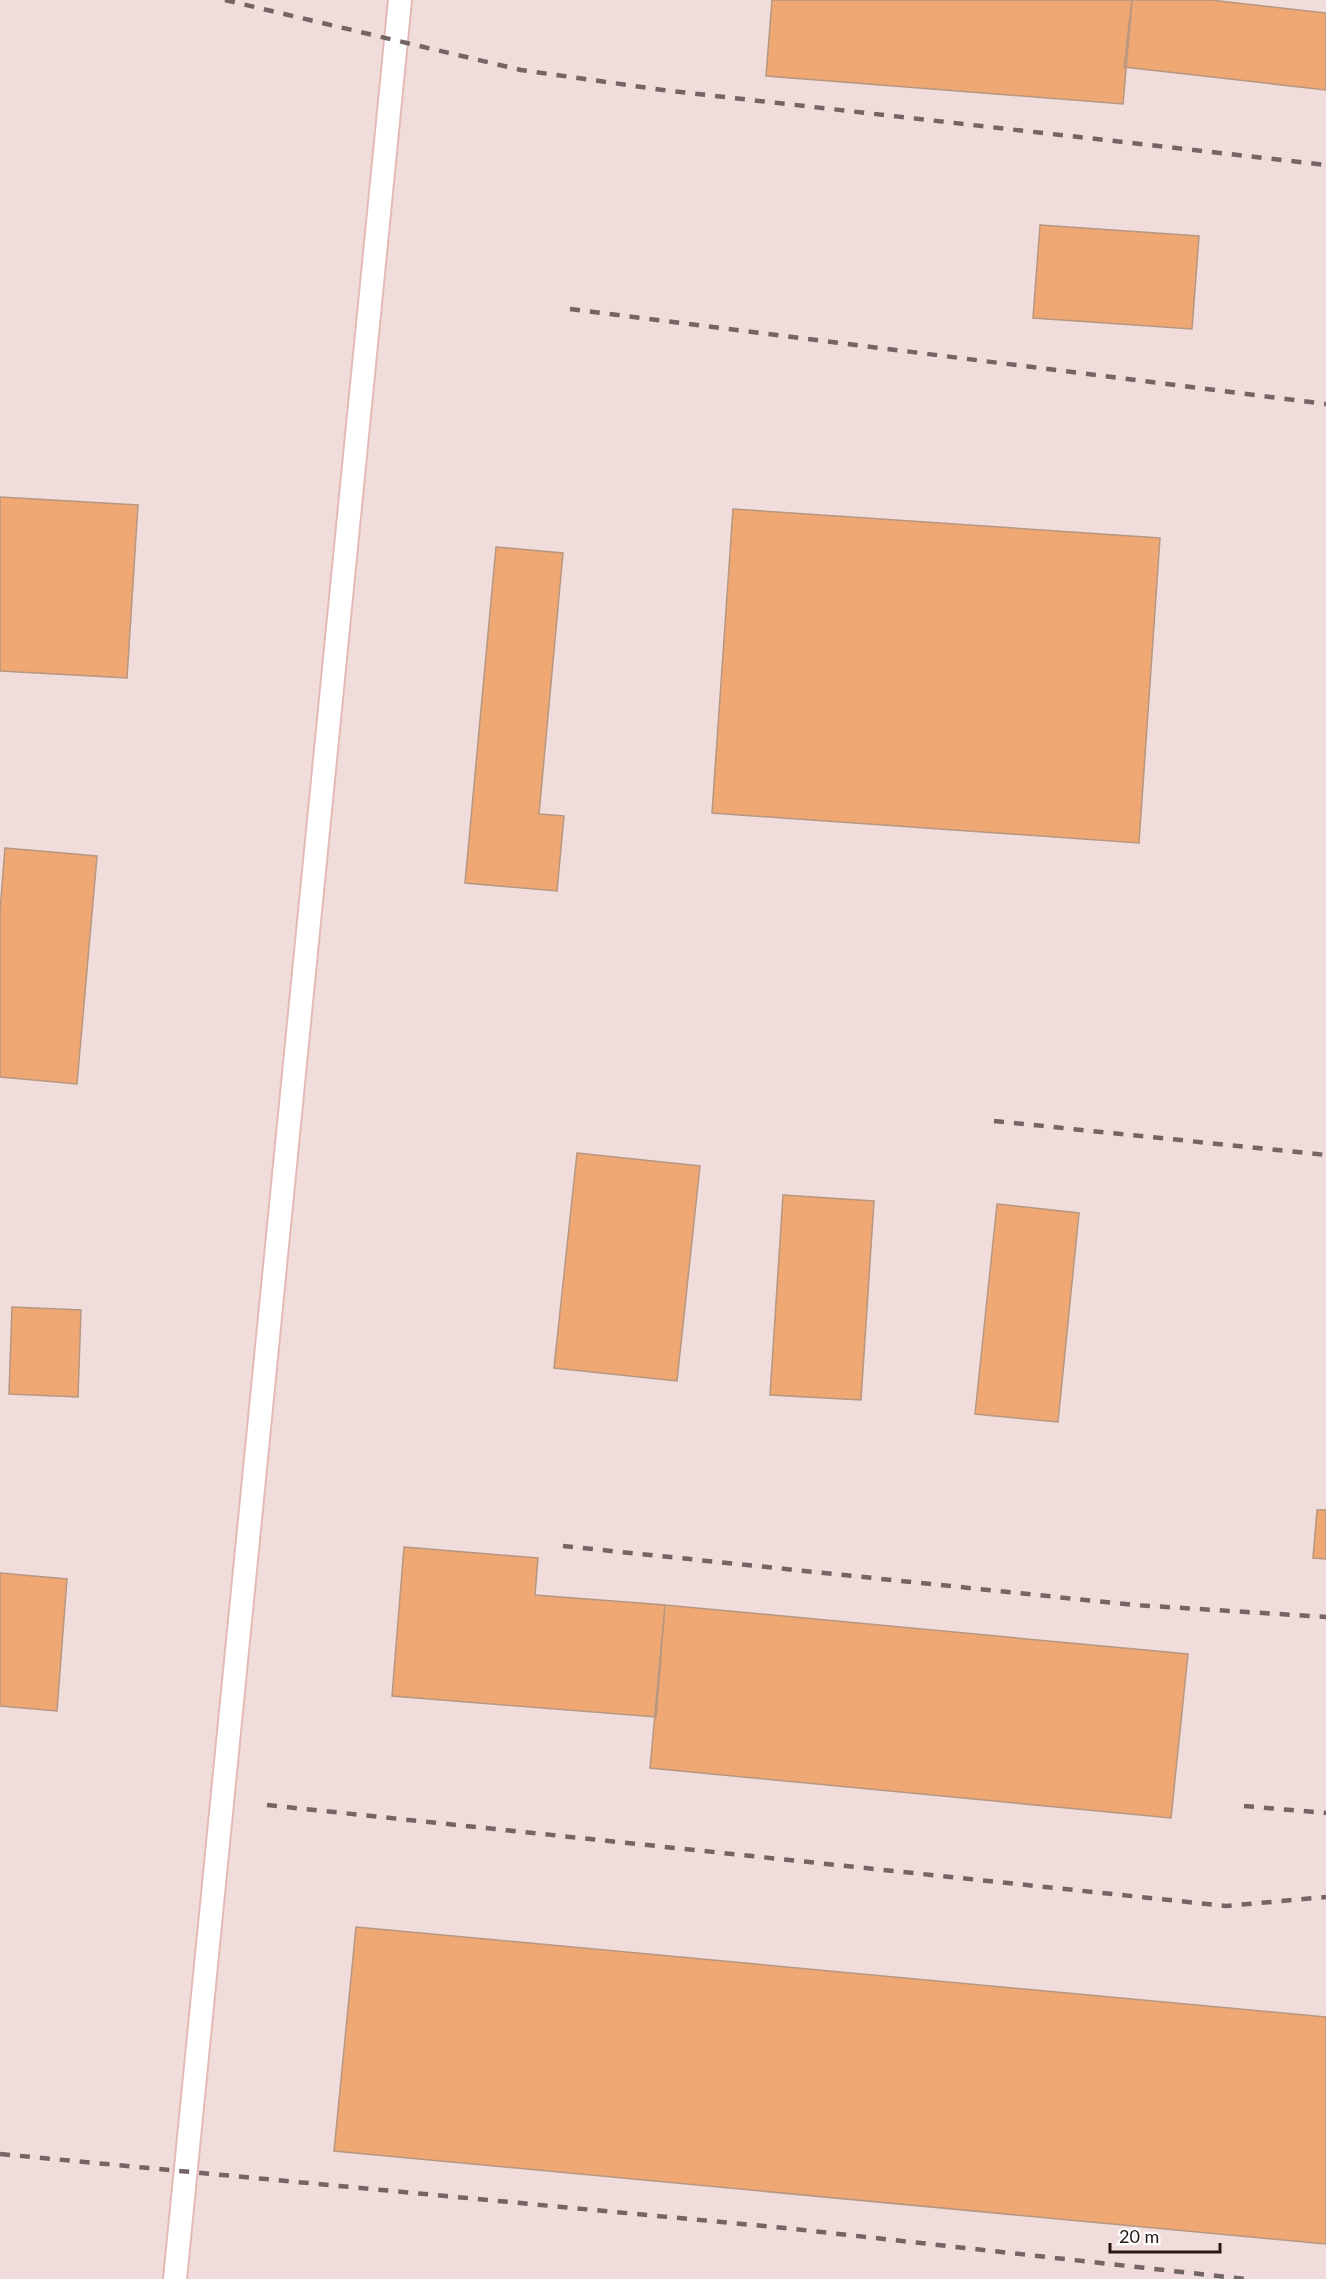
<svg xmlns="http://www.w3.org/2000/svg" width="1326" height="2279" font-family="Lato,sans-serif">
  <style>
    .built { fill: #f0dcda }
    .building { fill: #efa774; stroke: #b69782; stroke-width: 1.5 }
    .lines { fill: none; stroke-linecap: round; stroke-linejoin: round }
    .lane-casing { stroke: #e4bab7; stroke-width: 26 }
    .lane { stroke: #fff; stroke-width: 22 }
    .rail { stroke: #746463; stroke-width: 4.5; stroke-dasharray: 10 10; stroke-linecap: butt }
  </style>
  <rect width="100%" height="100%" fill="#feeceb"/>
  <path class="built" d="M0 0H1326V2279H0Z"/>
  <path class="building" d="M772 0H1132L1123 104 766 76Z
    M1132 0H1211L1326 13V90L1124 67Z
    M1040 225 1199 236 1192 329 1033 318Z
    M0 497 138 505 127 678 0 671Z
    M733 509 1160 538 1139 843 712 813Z
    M496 547 563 553 539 814 564 816 557 891 465 883Z
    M5 848 97 856 77 1084 0 1077V911Z
    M577 1153 700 1166 677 1381 554 1368Z
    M783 1195 874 1201 861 1400 770 1395Z
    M997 1204 1079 1213 1058 1422 975 1414Z
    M12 1307 81 1310 78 1397 9 1394Z
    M1317 1510H1326V1559L1313 1558Z
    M404 1547 538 1558 535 1595 665 1605 656 1717 392 1696Z
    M0 1573 67 1579 57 1711 0 1706Z
    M665 1605 1188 1654 1171 1818 650 1768Z
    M356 1927 1326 2017V2244L334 2151Z"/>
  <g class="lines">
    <defs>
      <path id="lane" d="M175 2279 400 0"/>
    </defs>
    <use href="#lane" class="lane-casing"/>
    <use href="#lane" class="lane"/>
    <path class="rail" d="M225 0 521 70 663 90 1326 165
      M570 309 1326 404
      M994 1121 1326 1155
      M563 1546 1134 1605 1326 1617
      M267 1805 1226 1906 1326 1897
      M1244 1806 1326 1813
      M0 2154 785 2228 1245 2279"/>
  </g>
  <path d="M1110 2243v9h110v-9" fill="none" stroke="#271817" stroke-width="3"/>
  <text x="1119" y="2243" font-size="18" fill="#271817" stroke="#fefefe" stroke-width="4.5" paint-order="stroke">20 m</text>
</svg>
